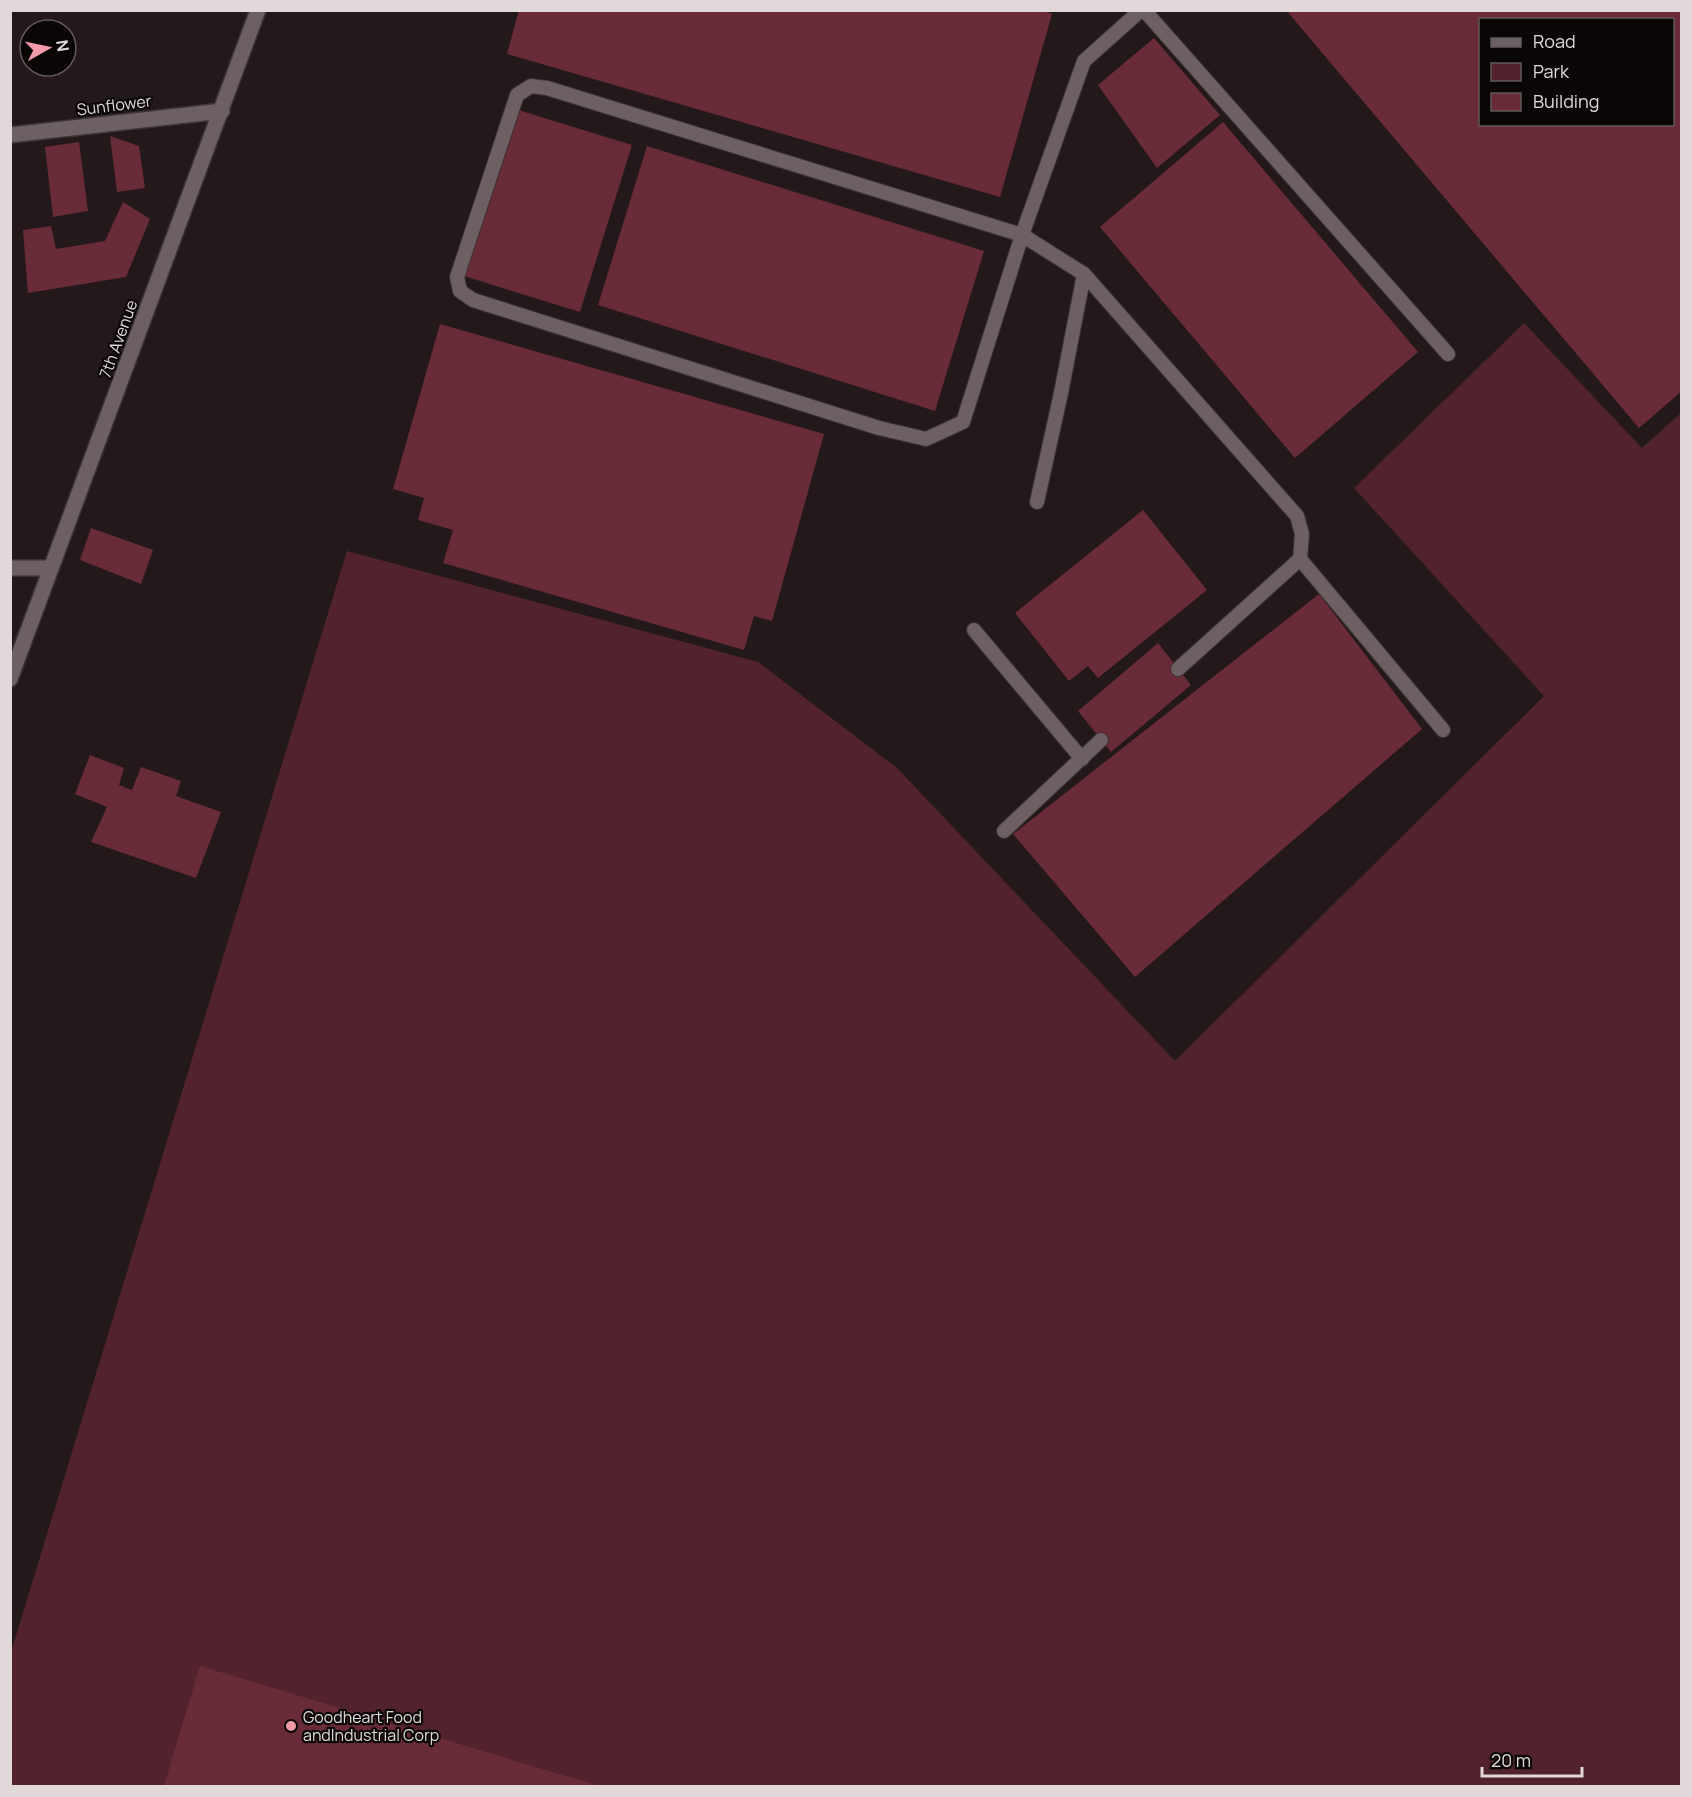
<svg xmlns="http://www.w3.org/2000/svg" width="1692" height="1797" font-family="Manrope,sans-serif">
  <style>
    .green { fill: #52232d }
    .building { fill: #6a2b38; fill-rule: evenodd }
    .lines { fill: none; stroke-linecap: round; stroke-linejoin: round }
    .service-casing { stroke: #3b3334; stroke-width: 16 }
    .minor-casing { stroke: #3b3334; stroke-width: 18 }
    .service { stroke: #6d6062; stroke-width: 14 }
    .minor { stroke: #6d6062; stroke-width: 15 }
    .poi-dot { fill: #f39aa8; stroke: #0a0606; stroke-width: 2 }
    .labels { text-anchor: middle; stroke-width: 4.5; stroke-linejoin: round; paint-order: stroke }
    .street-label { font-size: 16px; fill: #e0d8d9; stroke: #0a0606 }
    .poi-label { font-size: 16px; fill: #e0d8d9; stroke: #0a0606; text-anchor: start }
  </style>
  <rect width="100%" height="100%" fill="#23191a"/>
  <path class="green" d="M1524 323 1642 448 1681 413V1786H11V1652L347 551 758 662 897 768 1175 1061 1544 696 1354 488Z"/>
  <path class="building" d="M519 10H1041L1052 14 1000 197 507 54Z
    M1286 10H1682V391L1639 428ZM1480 20H1672V124H1480Z
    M1154 38 1220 115 1157 168 1098 85Z
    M515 109 632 145 580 312 464 276Z
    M1223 122 1418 352 1295 458 1100 227Z
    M110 136 139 146 145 188 117 192Z
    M79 142 88 211 53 217 45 147Z
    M647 146 984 251 935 411 598 305Z
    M123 202 150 219 126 277 28 293 23 230 51 226 56 249 105 241Z
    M440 324 824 434 772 621 754 616 744 650 443 563 453 530 418 520 424 498 393 489Z
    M1143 510 1207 590 1098 678 1088 666 1069 681 1015 613Z
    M91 528 153 550 141 584 80 560Z
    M1319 594 1422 729 1135 977 1013 834Z
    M1158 643 1191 685 1111 752 1078 711Z
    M90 755 124 768 119 785 132 790 141 767 181 781 176 796 221 812 196 878 91 842 107 807 75 794Z
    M200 1666 599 1786H164Z"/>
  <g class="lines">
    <defs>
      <path id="service" d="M1141 10 1084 61 1022 235 963 422 926 439 879 428 473 300 460 291 457 277 517 95 531 86 547 88 1022 235 1084 274 1297 516 1302 534 1300 559 1178 669
        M1144 10 1448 354
        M1037 502 1061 393 1084 274
        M1300 559 1443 730
        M974 630 1082 759
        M1004 831 1101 740"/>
      <path id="minor" d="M10 135 222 111
        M10 568H51
        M10 679 258 10"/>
    </defs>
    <use href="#service" class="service-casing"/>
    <use href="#minor" class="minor-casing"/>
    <use href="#service" class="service"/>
    <use href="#minor" class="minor"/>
  </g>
  <circle class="poi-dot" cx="291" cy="1726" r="6"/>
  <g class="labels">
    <g class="street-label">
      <text transform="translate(114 105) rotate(-7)" y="6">Sunflower</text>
      <text transform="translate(118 339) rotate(-70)" y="6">7th Avenue</text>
    </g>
    <g class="poi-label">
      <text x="303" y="1723">Goodheart Food<tspan x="303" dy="18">andIndustrial Corp</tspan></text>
    </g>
  </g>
  <rect width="1692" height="1797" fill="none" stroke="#e0d8d9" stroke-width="24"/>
  <rect x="1479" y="18" width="195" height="108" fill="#0a0606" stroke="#605a5a" stroke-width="1.5"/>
  <rect x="1491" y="38" width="30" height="9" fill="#6d6062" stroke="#605a5a" stroke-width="1.5"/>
  <text x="1533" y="48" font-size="18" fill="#e0d8d9">Road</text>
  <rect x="1491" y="63" width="30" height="18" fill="#52232d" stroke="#605a5a" stroke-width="1.5"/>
  <text x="1533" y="78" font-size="18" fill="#e0d8d9">Park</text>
  <rect x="1491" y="93" width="30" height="18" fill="#6a2b38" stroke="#605a5a" stroke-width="1.5"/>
  <text x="1533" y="108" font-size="18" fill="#e0d8d9">Building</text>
  <g transform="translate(48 48) rotate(81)"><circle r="28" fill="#0a0606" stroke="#605a5a" stroke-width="1.5"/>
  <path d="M0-4.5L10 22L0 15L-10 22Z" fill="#f39aa8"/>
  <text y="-9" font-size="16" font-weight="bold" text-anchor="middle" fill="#e0d8d9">N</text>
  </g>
  <path d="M1482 1767v9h100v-9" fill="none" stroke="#e0d8d9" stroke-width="3"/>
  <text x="1491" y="1767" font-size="18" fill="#e0d8d9" stroke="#0a0606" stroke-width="4.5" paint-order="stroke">20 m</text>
</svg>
